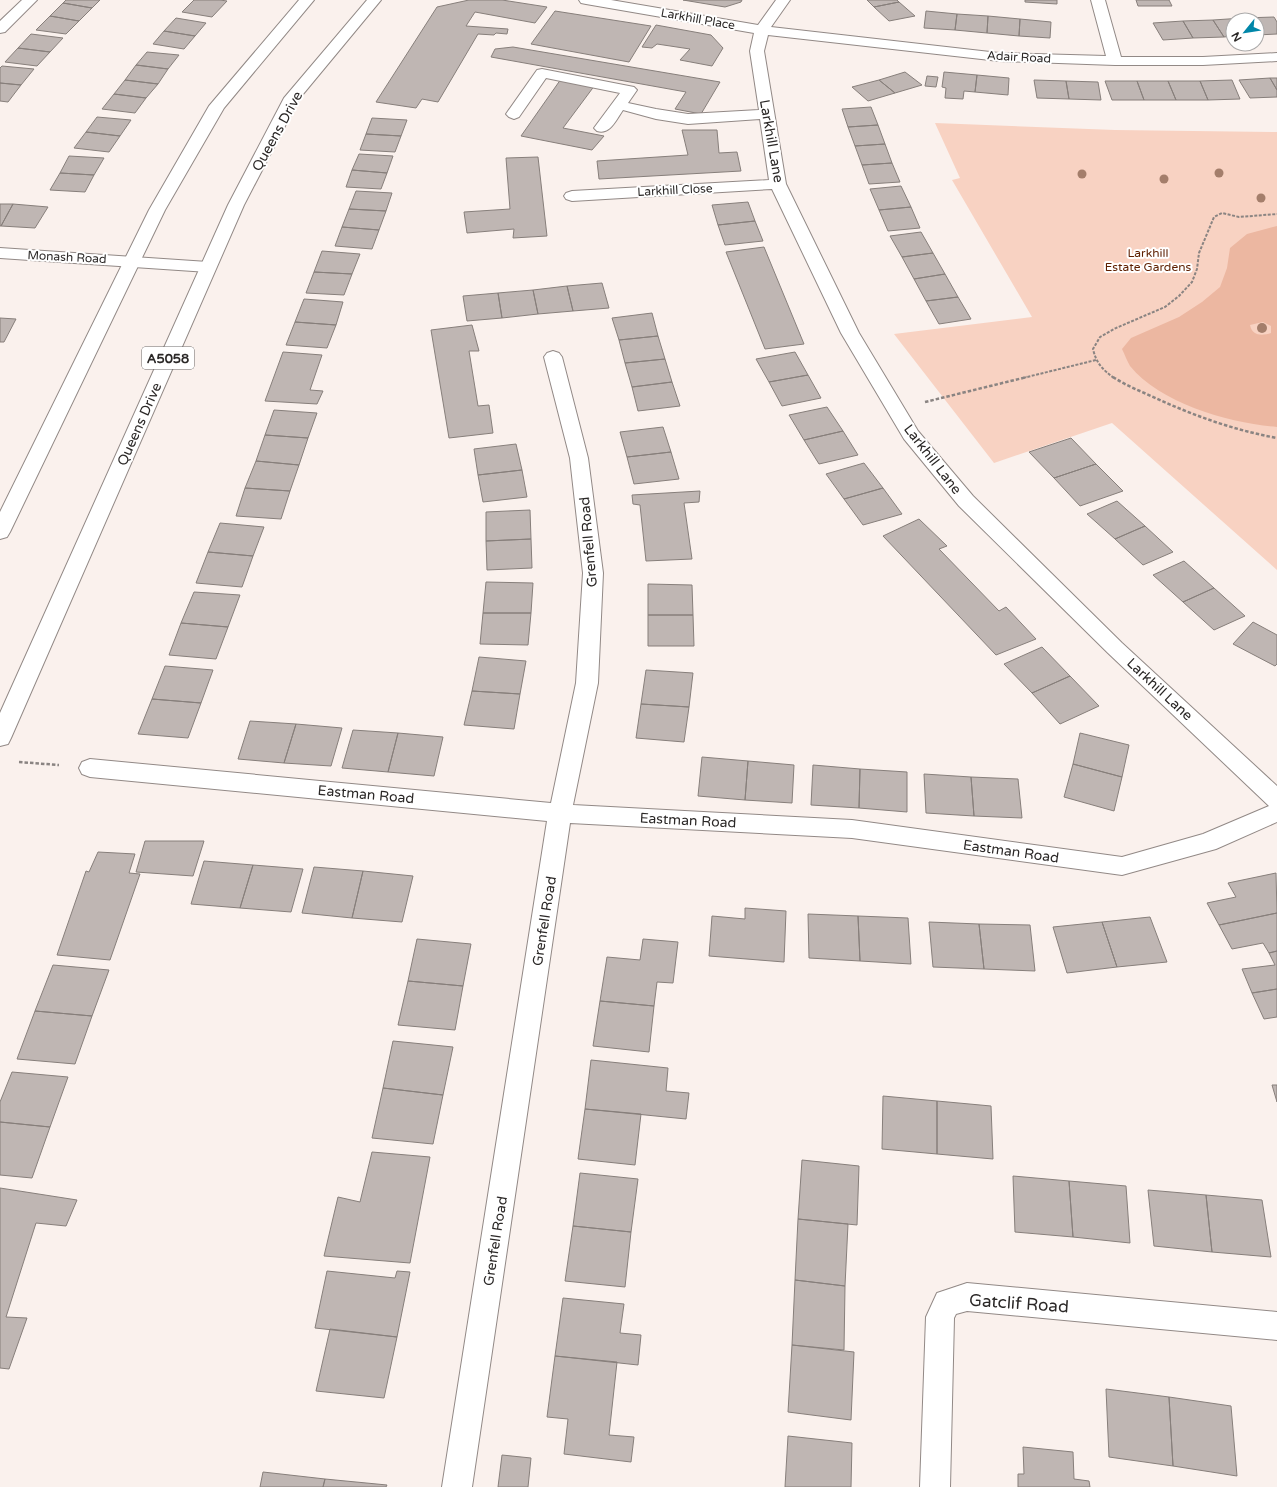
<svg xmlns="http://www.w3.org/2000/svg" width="1277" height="1487" font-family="'Varela Round',sans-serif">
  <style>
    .green { fill: #f8d2c2 }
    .water { fill: #ecb7a1; fill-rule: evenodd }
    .building { fill: #bfb6b3; stroke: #877f7b }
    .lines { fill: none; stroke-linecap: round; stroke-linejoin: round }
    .minor-casing { stroke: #928986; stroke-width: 2 }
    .highway-casing { stroke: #928986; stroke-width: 2 }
    .path-far1 { stroke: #8a8482; stroke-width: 2; stroke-dasharray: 3 1.5; stroke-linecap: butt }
    .path { stroke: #8a8482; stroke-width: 2.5; stroke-dasharray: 3.5 2; stroke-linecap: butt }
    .minor { fill: #fff; fill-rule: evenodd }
    .highway { fill: #fff; fill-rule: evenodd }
    .tree { fill: #a47e6b }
    .labels { text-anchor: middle; stroke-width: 4; stroke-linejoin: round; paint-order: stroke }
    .far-street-label { font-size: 12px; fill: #2b2827; stroke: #fff }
    .far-park-label { font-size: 12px; fill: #5d1f00; stroke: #fff }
    .shield { fill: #fff; stroke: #6b6868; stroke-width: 1 }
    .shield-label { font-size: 13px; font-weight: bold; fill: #2b2827 }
    .street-label { font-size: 14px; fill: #2b2827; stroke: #fff }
    .near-street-label { font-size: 17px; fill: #2b2827; stroke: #fff }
  </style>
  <rect width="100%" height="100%" fill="#faf1ed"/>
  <path class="green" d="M935 123 1115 130 1277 132V570L1112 423 994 463 894 334 1032 317 952 180 960 178Z"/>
  <path class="water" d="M1277 226V427C1230 423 1161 404 1130 366 1127 361 1125 355 1122 349L1131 338 1179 317 1202 302 1220 287 1227 268 1230 248 1247 234ZM1263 322 1271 326V333C1262 336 1252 336 1250 325Z"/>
  <path class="building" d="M66 0H100L92 8 63 3Z
    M194 0H220L227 1 212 17 182 12Z
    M469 0H502L547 7 535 23 475 12 466 26 508 29 507 34 496 33 494 35 478 34 438 102 422 99 416 108 376 102 437 7Z
    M683 0H742L741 2 725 7Z
    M867 0H897L899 2 874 7Z
    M1025 0H1057V4L1025 2Z
    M1136 0H1169L1172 6H1138Z
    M899 2 915 16 889 21 874 7Z
    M63 3 92 8 79 21 50 16Z
    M555 11 651 26 629 62 531 44Z
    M926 11 957 14 955 30 924 28Z
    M957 14 988 16 987 33 955 30Z
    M50 16 79 21 66 34 36 30Z
    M988 16 1020 19 1019 36 987 33Z
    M1274 17 1277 22V34L1257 35V20H1244L1243 18Z
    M176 18 206 23 195 36 164 31Z
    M1243 18 1244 20H1233V36L1224 37 1213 20Z
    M1020 19 1051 22 1050 38 1019 36Z
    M1213 20 1224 37 1193 38 1183 21Z
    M1183 21 1193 38 1163 40 1153 23Z
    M656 25 711 35 723 48 712 66 680 60 690 49 657 44 652 48 642 47Z
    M164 31 195 36 184 49 153 44Z
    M31 34 63 38 50 52 18 48Z
    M513 47 720 82 701 114 675 109 686 92 491 57 495 49Z
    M18 48 50 52 37 66 5 62Z
    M147 52 179 55 168 69 136 65Z
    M136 65 168 69 158 84 125 80Z
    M2 66 34 69 21 85 0 83V68Z
    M905 72 922 85 895 93 879 80Z
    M944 72 977 75 975 92 964 91 963 99 945 98 946 88 942 87Z
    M977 75 1009 78 1008 95 975 92Z
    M927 76 938 77 936 87 925 86Z
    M1270 78H1277V90Z
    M1270 78 1277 90V97L1250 98 1239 80Z
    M561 79 595 85 563 128 604 136 592 150 521 136Z
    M125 80 158 84 146 98 114 94Z
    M879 80 895 93 868 101 852 87Z
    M1034 80 1066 81 1069 99 1037 98Z
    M1232 80 1240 99 1208 100 1200 81Z
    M1066 81 1098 82 1101 100 1069 99Z
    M1105 81H1137L1144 100H1112Z
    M1137 81H1168L1176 100H1144Z
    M1168 81H1200L1208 100H1176Z
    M0 83 21 85 8 102 0 101Z
    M114 94 146 98 135 113 102 109Z
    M871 107 878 125 848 127 842 109Z
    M97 117 131 120 120 136 86 132Z
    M372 118 407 120 401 136 366 134Z
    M878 125 885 144 855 146 848 127Z
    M682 130H717L719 153 737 152 741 171 599 179 597 161 688 155Z
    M86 132 120 136 109 152 74 148Z
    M366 134 401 136 395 152 360 150Z
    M885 144 892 163 862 165 855 146Z
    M359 154 393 156 387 173 352 170Z
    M69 156 104 158 94 175 60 173Z
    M538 157 547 236 513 238 514 229 467 233 464 212 510 209 506 158Z
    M892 163 900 182 869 184 862 165Z
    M352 170 387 173 381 189 346 187Z
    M60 173 94 175 85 192 50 190Z
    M901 186 911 207 879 210 870 189Z
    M356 191 392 193 386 211 349 209Z
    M748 202 755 221 718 225 712 205Z
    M0 204H13L1 226H0Z
    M13 204 48 207 35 228 1 226Z
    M911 207 920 228 888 231 879 210Z
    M349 209 386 211 379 230 342 227Z
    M755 221 763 241 725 245 718 225Z
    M342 227 379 230 372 249 335 246Z
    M921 232 933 253 902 257 890 236Z
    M764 247 804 344 765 349 726 252Z
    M322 251 360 254 352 274 314 272Z
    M933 253 945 274 914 279 902 257Z
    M314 272 352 274 344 295 306 293Z
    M945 274 958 297 926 301 914 279Z
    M602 283 609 308 573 311 567 286Z
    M567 286 573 311 538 314 533 290Z
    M533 290 538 314 502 318 498 293Z
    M498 293 502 318 467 321 463 296Z
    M958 297 971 319 939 324 926 301Z
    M304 299 343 302 336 325 295 322Z
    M652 313 658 336 619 340 612 318Z
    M0 318 16 319 4 342H0Z
    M295 322 336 325 327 348 286 345Z
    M472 325 479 351H469L478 406 489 405 493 433 449 438 431 330Z
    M658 336 665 359 625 363 619 340Z
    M283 352 322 355 310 390 323 391 317 404 265 401Z
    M795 352 808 375 769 382 756 359Z
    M665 359 672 382 632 387 625 363Z
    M808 375 821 398 782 406 769 382Z
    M672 382 680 406 638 411 632 387Z
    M827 407 843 431 804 440 789 415Z
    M274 410 317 413 308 438 265 435Z
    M663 427 671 452 627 457 620 432Z
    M843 431 858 455 819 464 804 440Z
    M265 435 308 438 299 465 256 461Z
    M1071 438 1096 464 1054 478 1029 452Z
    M516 444 522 470 478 475 474 449Z
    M671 452 679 479 634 484 627 457Z
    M256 461 299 465 290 491 245 488Z
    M864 463 883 488 844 499 826 474Z
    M1096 464 1123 491 1080 506 1054 478Z
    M522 470 527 497 483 502 478 475Z
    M245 488 290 491 281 519 236 516Z
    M883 488 902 514 863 525 844 499Z
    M700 491 699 502 684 503 692 559 646 561 640 505 633 504 632 495Z
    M1117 501 1145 526 1115 539 1087 514Z
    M530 510 531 539 486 541V512Z
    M919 519 947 546 939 549 999 611 1006 607 1036 639 996 655 883 536Z
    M220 523 264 527 253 556 208 552Z
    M1145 526 1173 552 1143 565 1115 539Z
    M531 539 532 568 487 570 486 541Z
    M208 552 253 556 242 587 196 583Z
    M1184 561 1214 588 1183 602 1153 575Z
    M486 582 533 583 531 613H483Z
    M648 584 692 585 693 615H648Z
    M1214 588 1245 616 1214 630 1183 602Z
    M194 592 240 595 228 627 181 623Z
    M483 613H531L528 645 480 644Z
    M648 615H693L694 646H648Z
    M1253 622 1277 635V664L1275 666 1233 644Z
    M181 623 228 627 216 659 169 655Z
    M1042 647 1070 676 1032 693 1004 664Z
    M479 657 526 661 520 694 472 691Z
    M165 666 213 670 201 703 152 699Z
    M646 670 693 673 689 707 641 704Z
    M1070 676 1099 706 1060 724 1032 693Z
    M472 691 520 694 514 729 464 725Z
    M152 699 201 703 188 738 138 734Z
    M641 704 689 707 684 742 636 738Z
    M250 721 296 724 284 763 238 759Z
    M296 724 342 728 331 766 284 763Z
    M353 730 398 733 388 772 342 768Z
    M398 733 443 737 434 776 388 772Z
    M1080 733 1129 745 1122 777 1073 764Z
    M702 757 748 761 745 800 698 796Z
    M748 761 794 765 792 803 745 800Z
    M1073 764 1122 777 1114 811 1064 797Z
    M813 765 860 769 859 808 811 805Z
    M860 769 907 772V812L859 808Z
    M924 774 971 777 974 816 926 813Z
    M971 777 1018 779 1022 818 974 816Z
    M145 841H204L193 876 136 872Z
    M98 852 135 854 129 873 140 874 110 960 57 955 86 871 89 872Z
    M204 861 253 865 240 908 191 904Z
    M253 865 303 869 291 912 240 908Z
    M314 867 363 871 352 918 302 913Z
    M363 871 413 876 402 922 352 918Z
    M1276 873 1277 913 1219 925 1207 903 1236 897 1228 883Z
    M745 908 786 911 784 962 709 956 712 916 745 919Z
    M1277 913V951L1269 953 1263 943 1232 949 1219 925Z
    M808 914 858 916 860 961 809 958Z
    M858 916 908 918 911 964 860 961Z
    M1150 917 1167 962 1117 967 1102 922Z
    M929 922 979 924 984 969 933 967Z
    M1102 922 1117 967 1067 973 1053 927Z
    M979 924 1030 925 1035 971 984 969Z
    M417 939 471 944 463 986 408 981Z
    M643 939 678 942 673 983 657 982 654 1006 600 1001 607 957 640 960Z
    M1277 951V989L1252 993 1242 969 1275 965 1269 953Z
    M53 965 109 970 92 1016 35 1011Z
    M408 981 463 986 455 1030 398 1025Z
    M1277 989V1017L1264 1019 1252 993Z
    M600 1001 654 1006 649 1052 593 1046Z
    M35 1011 92 1016 75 1064 17 1059Z
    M393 1041 453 1047 443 1095 383 1088Z
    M591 1060 668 1068 666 1091 689 1093 686 1119 585 1109Z
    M12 1072 68 1077 50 1127 0 1122V1102Z
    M1272 1085H1277V1102Z
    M383 1088 443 1095 433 1144 372 1138Z
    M883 1096 937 1101V1154L882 1149Z
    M937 1101 991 1106 993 1159 937 1154Z
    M585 1109 641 1114 635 1165 578 1159Z
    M0 1122 50 1127 32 1178 0 1175Z
    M372 1152 430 1157 410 1263 324 1256 338 1197 360 1202Z
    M802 1160 859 1166 857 1225 798 1219Z
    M580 1173 638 1179 631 1232 573 1226Z
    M1013 1176 1069 1181 1073 1237 1015 1232Z
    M1069 1181 1126 1186 1130 1243 1073 1237Z
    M0 1188 77 1200 66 1226 36 1223 6 1317 27 1318 9 1369 0 1368Z
    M1148 1190 1206 1195 1212 1252 1154 1246Z
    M1206 1195 1262 1200 1271 1257 1212 1252Z
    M798 1219 848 1224 845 1286 795 1280Z
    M573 1226 631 1232 625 1287 565 1281Z
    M327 1271 395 1278 397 1271 410 1272 397 1337 315 1328Z
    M795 1280 845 1286 844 1350 792 1345Z
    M563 1298 624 1304 620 1333 641 1335 638 1365 555 1356Z
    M330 1329 397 1337 384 1398 316 1391Z
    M792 1345 854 1352 851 1420 788 1412Z
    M555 1356 617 1362 609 1435 634 1437 631 1462 564 1454 568 1419 547 1417Z
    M1106 1389 1169 1397 1173 1466 1109 1457Z
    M1169 1397 1231 1406 1237 1476 1173 1466Z
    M788 1436 852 1443 851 1487H785Z
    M1023 1447 1073 1452 1074 1479 1089 1481 1090 1487H1018V1474H1024Z
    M502 1455 531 1458 528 1487H498Z
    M263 1472 325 1479 323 1487H260Z
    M325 1479 387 1485 386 1487H323Z"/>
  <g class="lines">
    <defs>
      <path id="minor" d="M22 0H37L5 32 0 33V21Z
        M579 0H611L758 25 776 0H790L771 27 999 53 1106 56 1091 0H1105L1121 57H1203L1277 53V61L1203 65H1115L999 61 768 35 764 51 786 184 859 333 918 431 973 496 1122 643 1277 786V822L1216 849 1122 875 852 838 570 823 472 1487H442L547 821 90 777 82 774 79 768 82 762 90 759 551 803 576 683 583 573 570 458 544 357 547 353 553 351 559 353 562 357 588 458 603 573 598 683 573 805 852 820 1122 857 1203 834 1269 806 1108 653 959 506 904 439 841 333 772 189 572 201 566 199 564 196 566 193 572 191 769 180 760 119 688 124 656 119 623 110C616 120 610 135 597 131L594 128 620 93 546 78 519 117 514 119 509 117 506 114 537 70 542 69 634 87 637 90 628 103 656 109 688 114 759 110 750 51 754 33 586 4 581 3Z
        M0 248 208 262 214 263 216 267 214 271 208 272 0 258Z
        M967 1283 1277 1312V1340L967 1311 956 1314 954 1318 950 1487H920L926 1317 937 1293Z"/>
      <path id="highway" d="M299 0H314L224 108 165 210 10 532 7 537 0 539V512L149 210 209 106Z
        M367 0H381L299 99 244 205 11 738 8 744 0 746V713L228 205 284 98Z"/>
    </defs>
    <use href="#minor" class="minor-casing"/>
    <use href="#highway" class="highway-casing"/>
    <path class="path-far1" d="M1023 378 1096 360
      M1114 378C1103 370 1096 363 1093 349L1100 337 1116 328 1165 307 1179 296 1192 282 1197 269 1199 253 1214 217 1222 213 1239 217 1277 214"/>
    <path class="path" d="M1113 377C1125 385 1138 390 1151 396 1192 415 1233 430 1277 438
      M925 402 1027 377
      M19 762 59 765"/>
    <use href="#minor" class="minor"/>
    <use href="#highway" class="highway"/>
  </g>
  <g class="tree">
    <circle cx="1219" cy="173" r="4.5"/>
    <circle cx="1082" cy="174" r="4.5"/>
    <circle cx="1164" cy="179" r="4.5"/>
    <circle cx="1261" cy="198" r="4.5"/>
    <circle cx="1262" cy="328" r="5"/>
  </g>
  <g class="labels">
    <g class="far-street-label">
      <text transform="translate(698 19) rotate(10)" y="4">Larkhill Place</text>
      <text transform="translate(1019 57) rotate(3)" y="4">Adair Road</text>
      <text transform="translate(675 190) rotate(-3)" y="4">Larkhill Close</text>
      <text transform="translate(67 257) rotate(3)" y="4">Monash Road</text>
    </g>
    <g class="far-park-label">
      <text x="1148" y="257">Larkhill<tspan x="1148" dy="14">Estate Gardens</tspan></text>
    </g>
    <rect class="shield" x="142" y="347" width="52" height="22" rx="3"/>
    <g class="shield-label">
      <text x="168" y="363">A5058</text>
    </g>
    <g class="street-label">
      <text transform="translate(277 131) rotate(-61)" y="5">Queens Drive</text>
      <text transform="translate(772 141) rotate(80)" y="5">Larkhill Lane</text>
      <text transform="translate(139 424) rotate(-66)" y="5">Queens Drive</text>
      <text transform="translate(933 459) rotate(52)" y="5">Larkhill Lane</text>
      <text transform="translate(588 542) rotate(-95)" y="5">Grenfell Road</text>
      <text transform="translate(1160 689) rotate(43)" y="5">Larkhill Lane</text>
      <text transform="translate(366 794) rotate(5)" y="5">Eastman Road</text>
      <text transform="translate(688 820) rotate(3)" y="5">Eastman Road</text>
      <text transform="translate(1011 851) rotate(8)" y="5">Eastman Road</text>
      <text transform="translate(544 921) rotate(-81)" y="5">Grenfell Road</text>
      <text transform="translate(495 1241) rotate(-81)" y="5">Grenfell Road</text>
    </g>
    <g class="near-street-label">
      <text transform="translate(1019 1303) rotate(4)" y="6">Gatclif Road</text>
    </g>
  </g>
  <g transform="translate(1245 32) rotate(240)"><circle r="19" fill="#ffffff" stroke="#aaa9a9"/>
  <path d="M0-3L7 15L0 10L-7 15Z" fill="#0187a9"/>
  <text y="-6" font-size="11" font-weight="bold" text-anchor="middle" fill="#2b2827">N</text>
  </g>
</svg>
